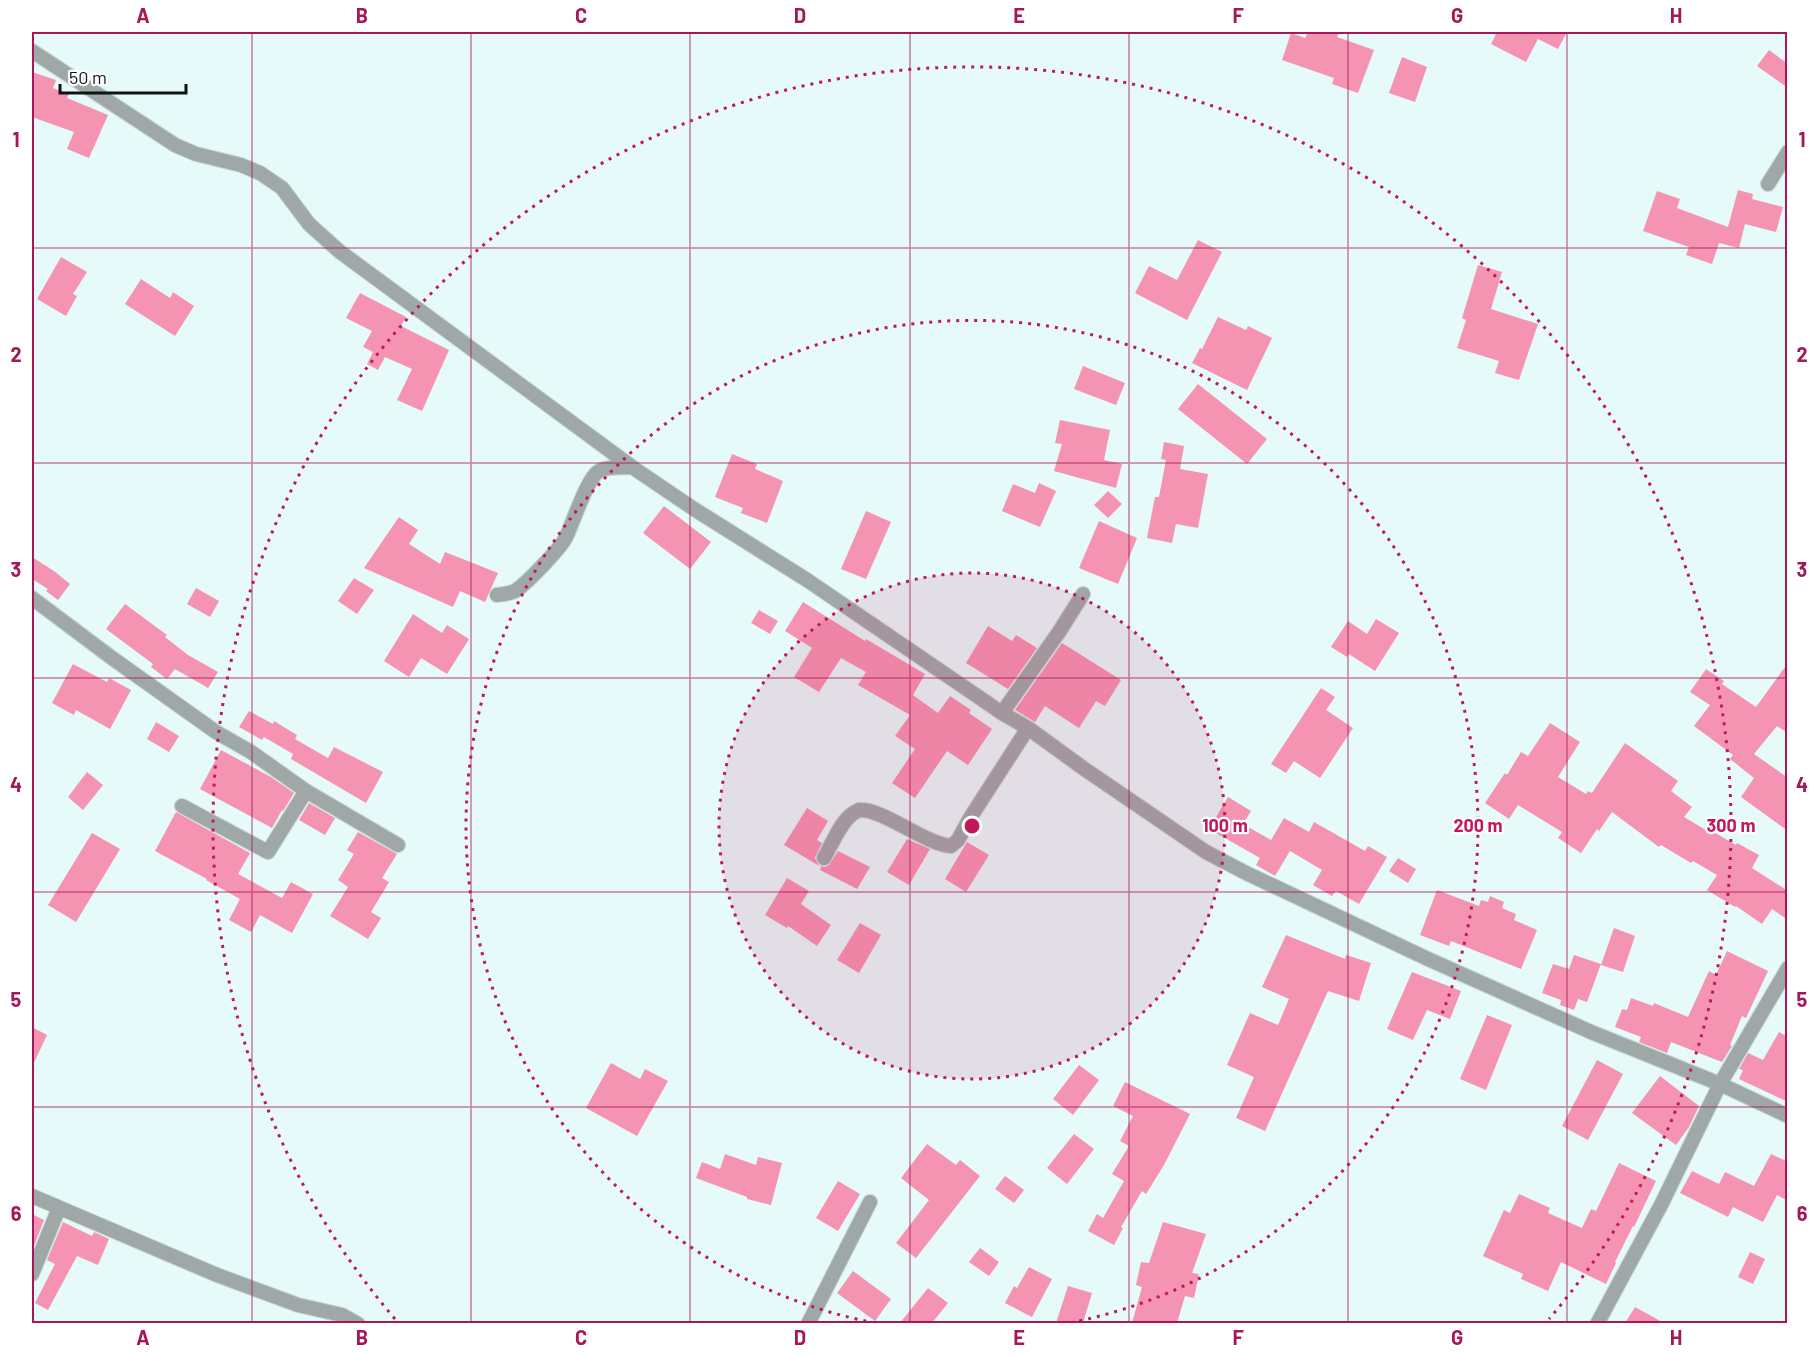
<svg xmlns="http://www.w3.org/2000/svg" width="1819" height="1355" font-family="Barlow,sans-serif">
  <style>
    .building { fill: #f494b2 }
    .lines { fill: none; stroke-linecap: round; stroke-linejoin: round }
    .minor-casing { stroke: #c3d5d4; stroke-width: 16 }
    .minor { stroke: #9fa8a7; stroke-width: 14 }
    .grid { fill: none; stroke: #a61759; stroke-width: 1.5; stroke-opacity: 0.55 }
    .ring { fill: none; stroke: #c2185b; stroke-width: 3; stroke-dasharray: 3 6 }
    .centre { fill: #c2185b; stroke: #fff; stroke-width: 3 }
    .ring-label { font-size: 18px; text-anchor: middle; font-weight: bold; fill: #c2185b; stroke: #fff; stroke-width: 4.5; stroke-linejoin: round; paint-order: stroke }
    .neatline { fill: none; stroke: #a61759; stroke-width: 2 }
    .grid-label { font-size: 20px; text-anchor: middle; font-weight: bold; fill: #a61759 }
  </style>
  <rect width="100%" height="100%" fill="#e6faf9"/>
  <path class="building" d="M1308 32H1339L1337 37 1374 50 1358 93 1332 84 1334 78 1282 60 1291 33 1305 38Z
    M1497 32H1567L1558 49 1538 39 1526 62 1491 44Z
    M1769 50 1788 64V88L1757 66Z
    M1402 57 1427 67 1415 102 1389 93Z
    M32 72 56 80 53 88 69 94 67 98 108 115 89 158 67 149 74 132 32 117Z
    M1738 190 1753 194 1752 199 1783 207 1776 232 1745 224 1739 248 1719 243 1712 264 1686 255 1689 247 1643 231 1657 191 1680 199 1677 208 1728 227Z
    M1198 240 1222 252 1187 320 1135 293 1149 266 1177 280Z
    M61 257 87 272 73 294 77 296 66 316 37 299Z
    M1478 265 1502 272 1491 309 1538 324 1519 380 1495 373 1499 361 1457 348 1466 320 1462 318Z
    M141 279 170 298 173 292 194 306 175 336 125 304Z
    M360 293 406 317 401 326 449 350 422 411 397 400 412 369 385 357 378 370 367 364 373 352 363 347 372 331 346 318Z
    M1218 317 1246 330 1248 326 1272 338 1247 390 1192 363 1200 348 1202 349Z
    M1083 366 1125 383 1116 405 1074 389Z
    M1198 384 1267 439 1247 464 1178 409Z
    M1060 420 1110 430 1104 460 1122 464 1116 488 1054 471 1062 444 1055 443Z
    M1164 442 1184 446 1180 469 1208 474 1198 528 1176 524 1172 543 1147 538 1155 497H1159L1166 460 1161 459Z
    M732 454 757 464 755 469 783 481 767 523 741 513 743 508 715 497Z
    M1039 483 1056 491 1040 527 1002 511 1013 484 1035 493Z
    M1108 491 1122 504 1108 518 1094 505Z
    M664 506 711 542 690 569 643 533Z
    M866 511 891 522 866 579 841 569Z
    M399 517 418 530 409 544 440 564 445 552 498 573 485 602 460 591 453 607 364 568Z
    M1099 521 1137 538 1118 584 1079 568Z
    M32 557 54 571 70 584 58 600 46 591 48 589 32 579Z
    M354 578 374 590 357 614 338 601Z
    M196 588 219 601 210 617 187 604Z
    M803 602 865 641 866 639 925 674 913 695 938 713 950 696 971 710 969 713 992 729 968 765 947 751 915 798 892 783 915 749 895 736 910 715 858 685 866 672 841 658 819 692 794 677 812 648 785 631Z
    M125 604 167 635 165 637 188 655 218 672 208 688 175 669 167 679 151 667 153 664 106 629Z
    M759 610 778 621 770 634 751 623Z
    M413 614 442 633 447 625 469 639 447 674 421 658 409 677 384 661Z
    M1376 619 1399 633 1375 671 1349 654 1347 657 1331 647 1348 621 1367 634Z
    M988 626 1012 641 1016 635 1037 648 1008 689 966 663Z
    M1062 643 1121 680 1105 706 1096 701 1079 728 1045 706 1035 722 1015 710Z
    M1788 663V733L1777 726 1754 754 1788 778V831L1741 797 1754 778 1730 759 1733 755 1694 726 1710 705 1690 692 1706 669 1724 681 1722 684 1756 707Z
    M73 664 107 682 109 678 131 690 110 729 76 710 74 715 52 703Z
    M1321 688 1335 697 1326 710 1353 728 1320 778 1294 761 1286 773 1271 764Z
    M249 711 273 724 274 721 297 735 295 739 328 758 334 747 383 772 366 803 291 759 293 754 264 737 262 740 239 727Z
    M156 722 179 736 169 752 147 739Z
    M1550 723 1580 742 1558 777 1586 794 1588 791 1592 793 1625 743 1678 781 1671 791 1692 807 1684 817 1711 833 1712 831 1736 845 1737 843 1759 855 1752 868 1788 891V920L1772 909 1762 924 1736 906 1735 907 1707 890 1717 875 1693 861 1691 863 1661 845 1659 847 1612 812 1599 831 1597 829 1581 853 1558 838 1562 832 1518 805 1509 819 1485 803 1505 773 1507 775 1521 752 1528 756Z
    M221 750 271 777 294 793 283 811 282 810 272 828 200 789Z
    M87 772 103 785 83 810 68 797Z
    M1228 797 1251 811 1243 824 1271 840 1284 818 1309 832 1314 822 1365 851 1368 846 1387 857 1359 904 1336 891 1332 896 1313 885 1322 870 1290 851 1275 876 1256 865 1260 858 1209 829Z
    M309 803 335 818 325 835 299 820Z
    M807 808 828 821 817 840 822 843 815 858 819 866 825 867 829 865 838 851 870 867 857 889 820 870 821 867 784 845Z
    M176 812 250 853 238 874 282 898 291 882 313 894 292 933 260 915 251 932 229 920 240 899 206 880 207 879 155 851Z
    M358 832 397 854 382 878 389 882 371 912 381 918 368 939 330 916 348 887 338 880 354 854 347 850Z
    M92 833 120 849 76 922 48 905Z
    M907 839 930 849 909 885 887 872Z
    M967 842 989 855 966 892 945 879Z
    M1398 858 1416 869 1408 883 1389 871Z
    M787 878 809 891 801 904 831 925 817 946 788 926 787 928 765 915Z
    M1437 890 1479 906 1481 900 1488 902 1490 896 1504 902 1502 908 1516 914 1514 920 1537 930 1521 969 1451 941 1449 946 1420 935Z
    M860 923 881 935 859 973 837 960Z
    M1614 928 1635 936 1623 972 1601 965Z
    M1286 935 1345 959 1346 955 1371 963 1359 1001 1328 991 1265 1131 1236 1118 1254 1077 1227 1065 1250 1013 1278 1025 1289 999 1262 987Z
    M1727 951 1768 971 1746 1018 1742 1016 1730 1045 1732 1046 1722 1062 1671 1042 1667 1053 1639 1042 1641 1037 1615 1027 1622 1009 1627 1010 1631 998 1653 1006 1654 1003 1688 1017 1709 971 1716 975Z
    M1574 955 1601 964 1587 1002 1578 999 1574 1010 1560 1005 1561 1000 1542 993 1553 964 1569 969Z
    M1412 972 1461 991 1450 1019 1427 1010 1413 1040 1387 1029Z
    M1487 1015 1512 1025 1486 1090 1460 1079Z
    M32 1027 47 1035 32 1067Z
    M1779 1032 1788 1037V1102L1739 1079 1743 1070 1739 1069 1748 1053 1763 1060Z
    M1597 1060 1623 1074 1588 1140 1562 1126Z
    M611 1063 640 1079 645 1069 668 1081 637 1136 586 1108Z
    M1079 1065 1099 1080 1073 1115 1053 1099Z
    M1660 1076 1699 1106 1689 1127 1676 1145 1632 1113Z
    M1125 1082 1190 1114 1164 1165 1146 1194 1142 1191 1121 1227 1123 1228 1114 1245 1088 1231 1097 1214 1103 1218 1124 1181 1112 1174 1129 1146 1120 1141 1133 1116 1113 1106Z
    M1074 1134 1094 1149 1067 1184 1047 1168Z
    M927 1144 956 1165 960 1160 980 1176 916 1258 896 1243 929 1200 901 1178Z
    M725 1154 756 1165 758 1157 782 1163 771 1205 747 1199V1197L696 1178 702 1162 720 1169Z
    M1771 1154 1788 1162V1201L1777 1195 1763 1222 1733 1207 1728 1217 1680 1193 1692 1171 1719 1184 1725 1172 1754 1186Z
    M1619 1163 1656 1181 1634 1227 1633 1226 1615 1262 1616 1263 1606 1284 1561 1262 1548 1291 1521 1279 1523 1274 1483 1256 1504 1210 1510 1213 1519 1194 1550 1208 1548 1213 1582 1228 1591 1209 1596 1211Z
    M1005 1176 1024 1190 1014 1203 995 1189Z
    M838 1181 860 1194 838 1231 816 1218Z
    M32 1214 44 1220 32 1251Z
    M63 1222 92 1236 94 1232 109 1239 98 1265 77 1256 48 1310 35 1303 55 1264 47 1260Z
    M1163 1222 1206 1234 1192 1273 1199 1274 1194 1298 1185 1296 1177 1323H1132L1142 1287 1136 1285 1141 1262 1149 1263Z
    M980 1248 999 1262 989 1276 969 1262Z
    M1750 1252 1765 1259 1753 1284 1738 1277Z
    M1029 1267 1052 1279 1032 1317 1005 1303 1014 1286 1017 1288Z
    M853 1271 891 1299 875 1321 837 1293Z
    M1068 1286 1092 1293 1083 1323H1056Z
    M928 1288 948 1303 932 1323H900Z
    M1635 1307 1664 1323H1625Z"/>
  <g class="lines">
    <defs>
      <path id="minor" d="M32 51 175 145 196 154 241 165 260 173 282 188 309 224 339 251 632 467 694 509 807 580 1002 713 1028 728 1083 768 1206 852 1246 873 1428 959 1591 1032 1720 1084 1788 1116
        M1768 184 1788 152
        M497 595C503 594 509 594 515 591 525 585 561 548 566 537 573 523 587 478 599 471 608 466 622 468 632 467
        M32 598 112 658 216 732 251 752 306 791 268 852 182 806
        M1002 713 1059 632 1083 594
        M306 791 398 845
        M824 858C832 844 839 825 851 815 853 813 857 811 859 810 882 808 923 843 951 846L958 840 970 818 1028 728
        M32 1196 217 1275 298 1305 342 1315 358 1324
        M32 1274 59 1208
        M808 1324 870 1202
        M1597 1324 1661 1205 1720 1084 1788 968"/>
    </defs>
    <use href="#minor" class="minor-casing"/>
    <use href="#minor" class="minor"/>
  </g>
  <path class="grid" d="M252 32V1324M471 32V1324M690 32V1324M910 32V1324M1129 32V1324M1348 32V1324M1567 32V1324M32 248H1788M32 463H1788M32 678H1788M32 892H1788M32 1107H1788"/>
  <circle cx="972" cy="826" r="253" fill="#c2185b" fill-opacity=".12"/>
  <g class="ring">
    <circle cx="972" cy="826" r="253"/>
    <path d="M875 1323A506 506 0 1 1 1069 1323"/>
    <path d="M395 1319A759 759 0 1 1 1549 1319"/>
  </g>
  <circle cx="972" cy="826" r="9" class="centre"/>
  <g class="ring-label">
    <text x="1225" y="832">100 m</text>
    <text x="1478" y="832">200 m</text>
    <text x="1731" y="832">300 m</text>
  </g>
  <rect width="1819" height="1355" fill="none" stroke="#ffffff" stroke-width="66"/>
  <path d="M60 84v9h126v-9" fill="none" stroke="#0d1414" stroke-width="3"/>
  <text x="69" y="84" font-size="18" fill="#0d1414" stroke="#ffffff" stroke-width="4.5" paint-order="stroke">50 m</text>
  <rect x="33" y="33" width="1753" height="1289" class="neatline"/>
  <g class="grid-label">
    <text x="143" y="23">A</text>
    <text x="362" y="23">B</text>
    <text x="581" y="23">C</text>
    <text x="800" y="23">D</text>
    <text x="1019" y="23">E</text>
    <text x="1238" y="23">F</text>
    <text x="1457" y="23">G</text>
    <text x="1676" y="23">H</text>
    <text x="16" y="147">1</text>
    <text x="1802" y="147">1</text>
    <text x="16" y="362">2</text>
    <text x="1802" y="362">2</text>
    <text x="16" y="577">3</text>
    <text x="1802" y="577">3</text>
    <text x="16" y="792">4</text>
    <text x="1802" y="792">4</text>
    <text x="16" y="1007">5</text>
    <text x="1802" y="1007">5</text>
    <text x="16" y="1221">6</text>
    <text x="1802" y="1221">6</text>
    <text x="143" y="1345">A</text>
    <text x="362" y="1345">B</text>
    <text x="581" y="1345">C</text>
    <text x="800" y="1345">D</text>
    <text x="1019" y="1345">E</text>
    <text x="1238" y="1345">F</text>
    <text x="1457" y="1345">G</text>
    <text x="1676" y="1345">H</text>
  </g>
</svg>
